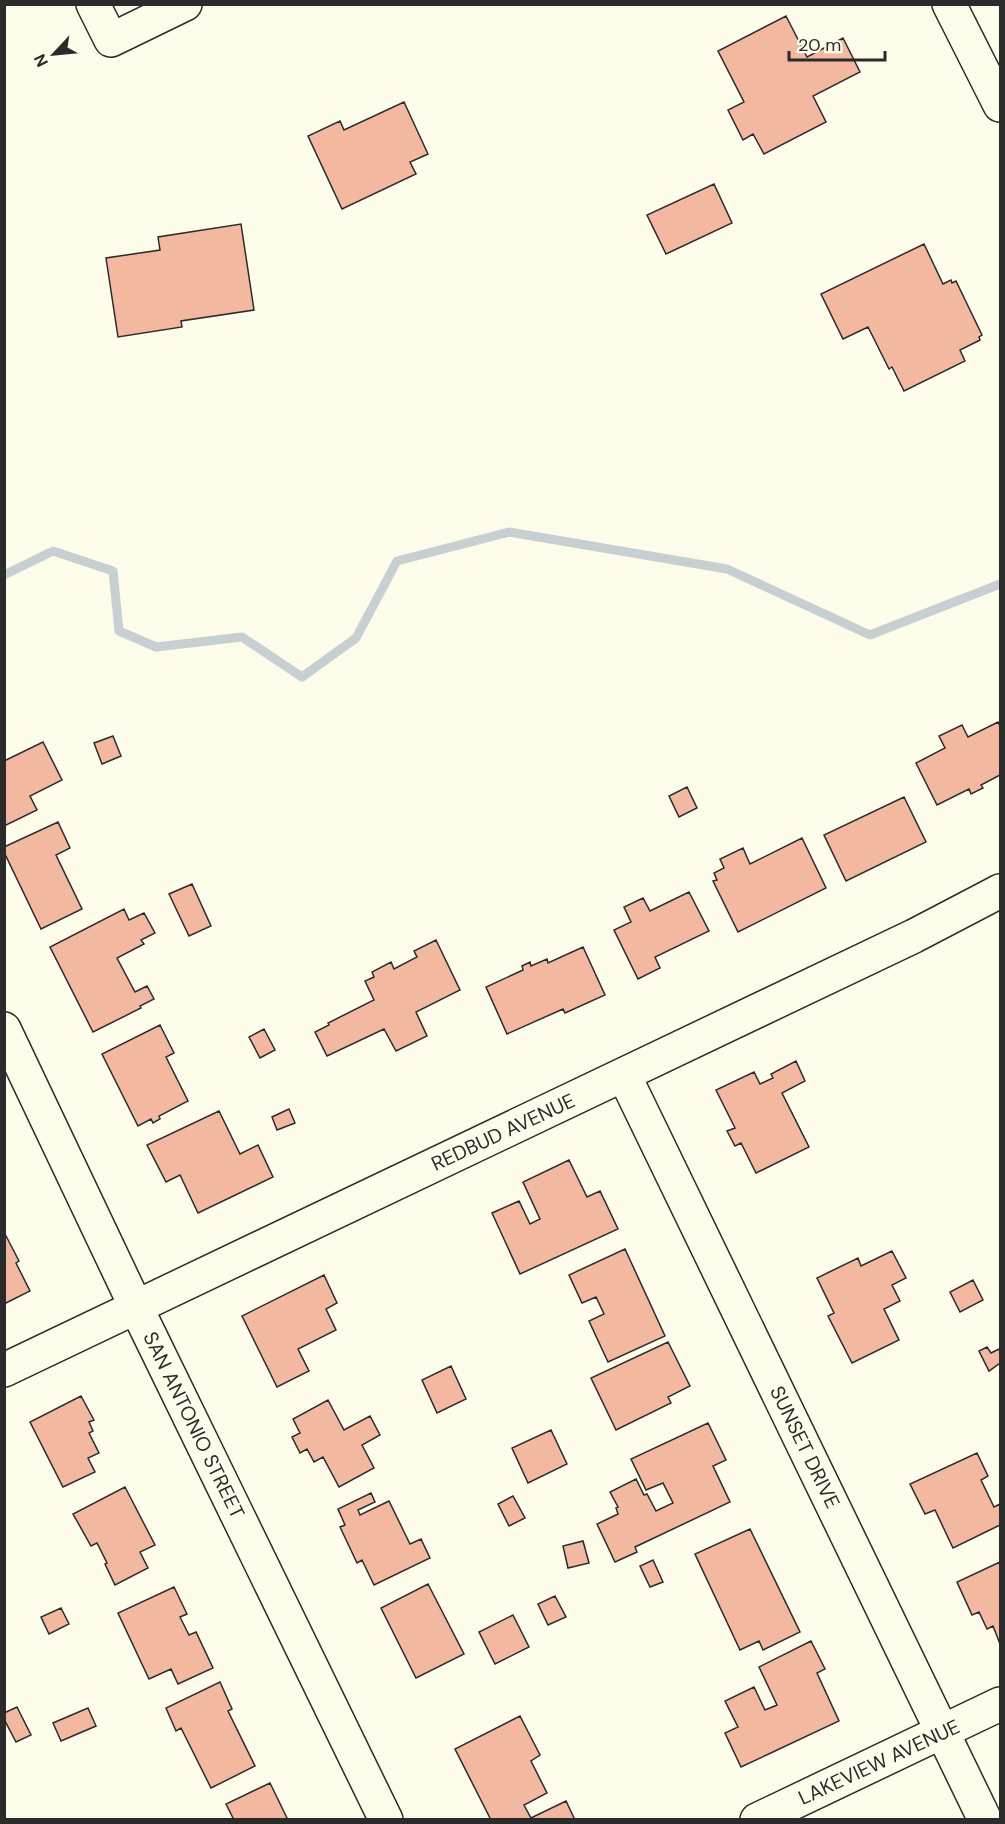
<svg xmlns="http://www.w3.org/2000/svg" width="1005" height="1824" font-family="'DM Sans',sans-serif">
  <style>
    .lines { fill: none; stroke-linecap: round; stroke-linejoin: round }
    .stream { stroke: #c7d0d0; stroke-width: 9 }
    .building { fill: #f2b8a0; stroke: #2b2b2b; stroke-width: 1.5 }
    .minor-casing { stroke: #2b2b2b; stroke-width: 36 }
    .minor { stroke: #fdfbea; stroke-width: 33 }
    .labels { text-anchor: middle; stroke-width: 4.5; stroke-linejoin: round; paint-order: stroke }
    .street-label { font-size: 20px; fill: #2b2b2b; stroke: #fdfbea }
  </style>
  <rect width="100%" height="100%" fill="#fdfbea"/>
  <g class="lines">
    <path class="stream" d="M4 575 53 551 113 571 119 631 156 647 242 637 302 677 356 638 397 561 509 532 727 569 870 635 1000 584"/>
  </g>
  <path class="building" d="M786 16 807 57 843 38 860 72 813 96 826 122 764 154 753 134 743 140 728 110 744 102 718 51Z
    M404 102 428 154 410 162 416 174 342 209 308 136 340 121 344 130Z
    M714 184 732 223 666 254 647 215Z
    M241 224 254 310 181 321 182 327 118 337 106 258 160 250 158 237Z
    M924 244 943 284 951 280 952 283 956 281 982 335 979 337 980 340 960 350 965 361 904 391 892 367 889 369 868 327 843 339 821 294Z
    M998 722 1000 726V775L981 785 983 788 971 794 969 789 937 805 916 763 945 748 939 736 962 725 968 737Z
    M113 736 121 756 102 764 94 743Z
    M43 742 62 780 30 796 37 810 4 826V761Z
    M687 787 697 808 679 817 669 796Z
    M904 797 926 842 846 881 824 835Z
    M58 822 70 848 56 855 82 909 41 929 4 852V847Z
    M802 838 826 888 738 932 713 881 717 880 714 873 724 868 720 859 743 848 750 864Z
    M192 884 211 926 189 936 169 894Z
    M689 892 709 931 655 957 660 968 638 979 614 930 631 922 624 907 643 898 650 911Z
    M124 909 129 920 144 913 155 933 141 940 144 944 117 958 135 992 147 986 154 999 140 1006 141 1008 93 1032 50 947Z
    M436 940 460 990 416 1012 427 1036 396 1051 384 1029 327 1056 315 1032 329 1025 328 1023 374 1000 365 981 374 977 372 972 391 962 394 969 417 957 414 951Z
    M583 947 605 995 565 1013 563 1009 507 1034 486 987 523 970 522 966 530 962 531 966 547 959 548 963Z
    M160 1025 174 1053 166 1057 188 1101 159 1116 160 1119 153 1123 151 1119 138 1126 102 1054Z
    M264 1029 275 1050 260 1058 249 1037Z
    M796 1061 805 1081 782 1093 809 1147 756 1173 741 1143 735 1146 727 1131 735 1128 716 1090 754 1072 760 1084 773 1078 771 1074Z
    M289 1109 295 1123 277 1130 272 1117Z
    M219 1111 240 1154 258 1145 273 1177 198 1213 180 1175 166 1182 147 1145Z
    M569 1160 587 1197 600 1191 618 1229 520 1274 492 1213 519 1201 530 1224 540 1219 523 1182Z
    M4 1232 19 1261 16 1263 30 1291 4 1304Z
    M625 1249 665 1336 608 1362 589 1321 604 1314 596 1297 582 1303 569 1275Z
    M892 1251 906 1278 892 1285 900 1301 884 1309 899 1340 852 1363 828 1316 834 1313 817 1278 858 1258 861 1266Z
    M324 1275 337 1303 326 1309 336 1330 298 1349 309 1371 277 1387 242 1316Z
    M973 1280 983 1300 960 1312 950 1292Z
    M668 1342 690 1386 668 1397 671 1403 616 1430 591 1378Z
    M987 1347 991 1353 999 1349 1000 1352V1363L989 1371 979 1351Z
    M451 1366 466 1399 437 1413 422 1380Z
    M81 1396 94 1420 89 1422 93 1431 89 1433 99 1453 88 1458 95 1472 63 1487 30 1422Z
    M328 1400 344 1430 370 1416 380 1435 362 1445 374 1468 339 1487 323 1457 314 1462 307 1449 300 1453 292 1437 300 1433 293 1419Z
    M708 1423 726 1460 713 1466 730 1502 635 1547 637 1552 615 1562 597 1524 618 1514 616 1508 618 1507 610 1492 636 1479 644 1495 647 1494 656 1511 673 1503 663 1483 646 1490 631 1459Z
    M551 1430 567 1464 528 1483 512 1448Z
    M977 1453 988 1476 981 1480 994 1507 1000 1504V1525L953 1548 935 1510 925 1514 910 1484Z
    M125 1487 155 1545 140 1552 148 1568 115 1585 105 1564 107 1563 97 1543 91 1546 73 1514Z
    M371 1493 375 1502 358 1510 360 1515 389 1501 410 1544 421 1539 430 1558 374 1585 362 1560 357 1563 340 1527 345 1525 338 1509Z
    M513 1496 525 1518 509 1526 498 1504Z
    M750 1529 800 1632 763 1650 759 1641 740 1650 695 1554Z
    M583 1541 589 1563 568 1568 563 1546Z
    M653 1560 663 1582 650 1587 640 1566Z
    M1000 1562V1644L993 1626 987 1629 979 1612 972 1615 957 1582Z
    M428 1584 464 1654 416 1678 381 1608Z
    M174 1587 187 1614 180 1617 189 1635 196 1632 213 1668 178 1684 171 1669 149 1679 118 1613Z
    M555 1596 566 1617 548 1625 538 1604Z
    M61 1608 69 1624 49 1634 41 1617Z
    M513 1615 529 1647 495 1664 479 1632Z
    M811 1641 825 1669 817 1673 839 1721 741 1767 725 1733 738 1727 725 1701 754 1687 765 1710 777 1705 759 1667Z
    M220 1682 232 1709 228 1711 255 1766 211 1788 181 1728 176 1731 166 1708Z
    M17 1707 31 1735 16 1742 4 1719V1713Z
    M88 1708 96 1726 61 1741 53 1723Z
    M520 1716 540 1755 531 1761 547 1793 524 1805 531 1818 566 1801 575 1820H491L455 1749Z
    M270 1783 288 1820H234L226 1804Z"/>
  <g class="lines">
    <defs>
      <path id="minor" d="M93 4 111 40 185 4
        M949 4 1000 105
        M4 1029 136 1307 386 1820
        M624 1075 985 1820
        M4 1370 914 936 1000 891
        M757 1820 1000 1704"/>
    </defs>
    <use href="#minor" class="minor-casing"/>
    <use href="#minor" class="minor"/>
  </g>
  <g class="labels">
    <g class="street-label">
      <text transform="translate(503 1132) rotate(-25)" y="7">REDBUD AVENUE</text>
      <text transform="translate(194 1425) rotate(64)" y="7">SAN ANTONIO STREET</text>
      <text transform="translate(805 1447) rotate(64)" y="7">SUNSET DRIVE</text>
      <text transform="translate(879 1762) rotate(-25)" y="7">LAKEVIEW AVENUE</text>
    </g>
  </g>
  <rect width="1005" height="1824" fill="none" stroke="#2b2b2b" stroke-width="12"/>
  <g transform="translate(54 54) rotate(244)" stroke="#fdfbea" stroke-width="4.5" paint-order="stroke">
  <path d="M0-4.5L10 22L0 15L-10 22Z" fill="#2b2b2b"/>
  <text y="-9" font-size="16" font-weight="bold" text-anchor="middle" fill="#2b2b2b">N</text>
  </g>
  <path d="M789 51v9h96v-9" fill="none" stroke="#2b2b2b" stroke-width="3"/>
  <text x="798" y="51" font-size="18" fill="#2b2b2b" stroke="#fdfbea" stroke-width="4.5" paint-order="stroke">20 m</text>
</svg>
